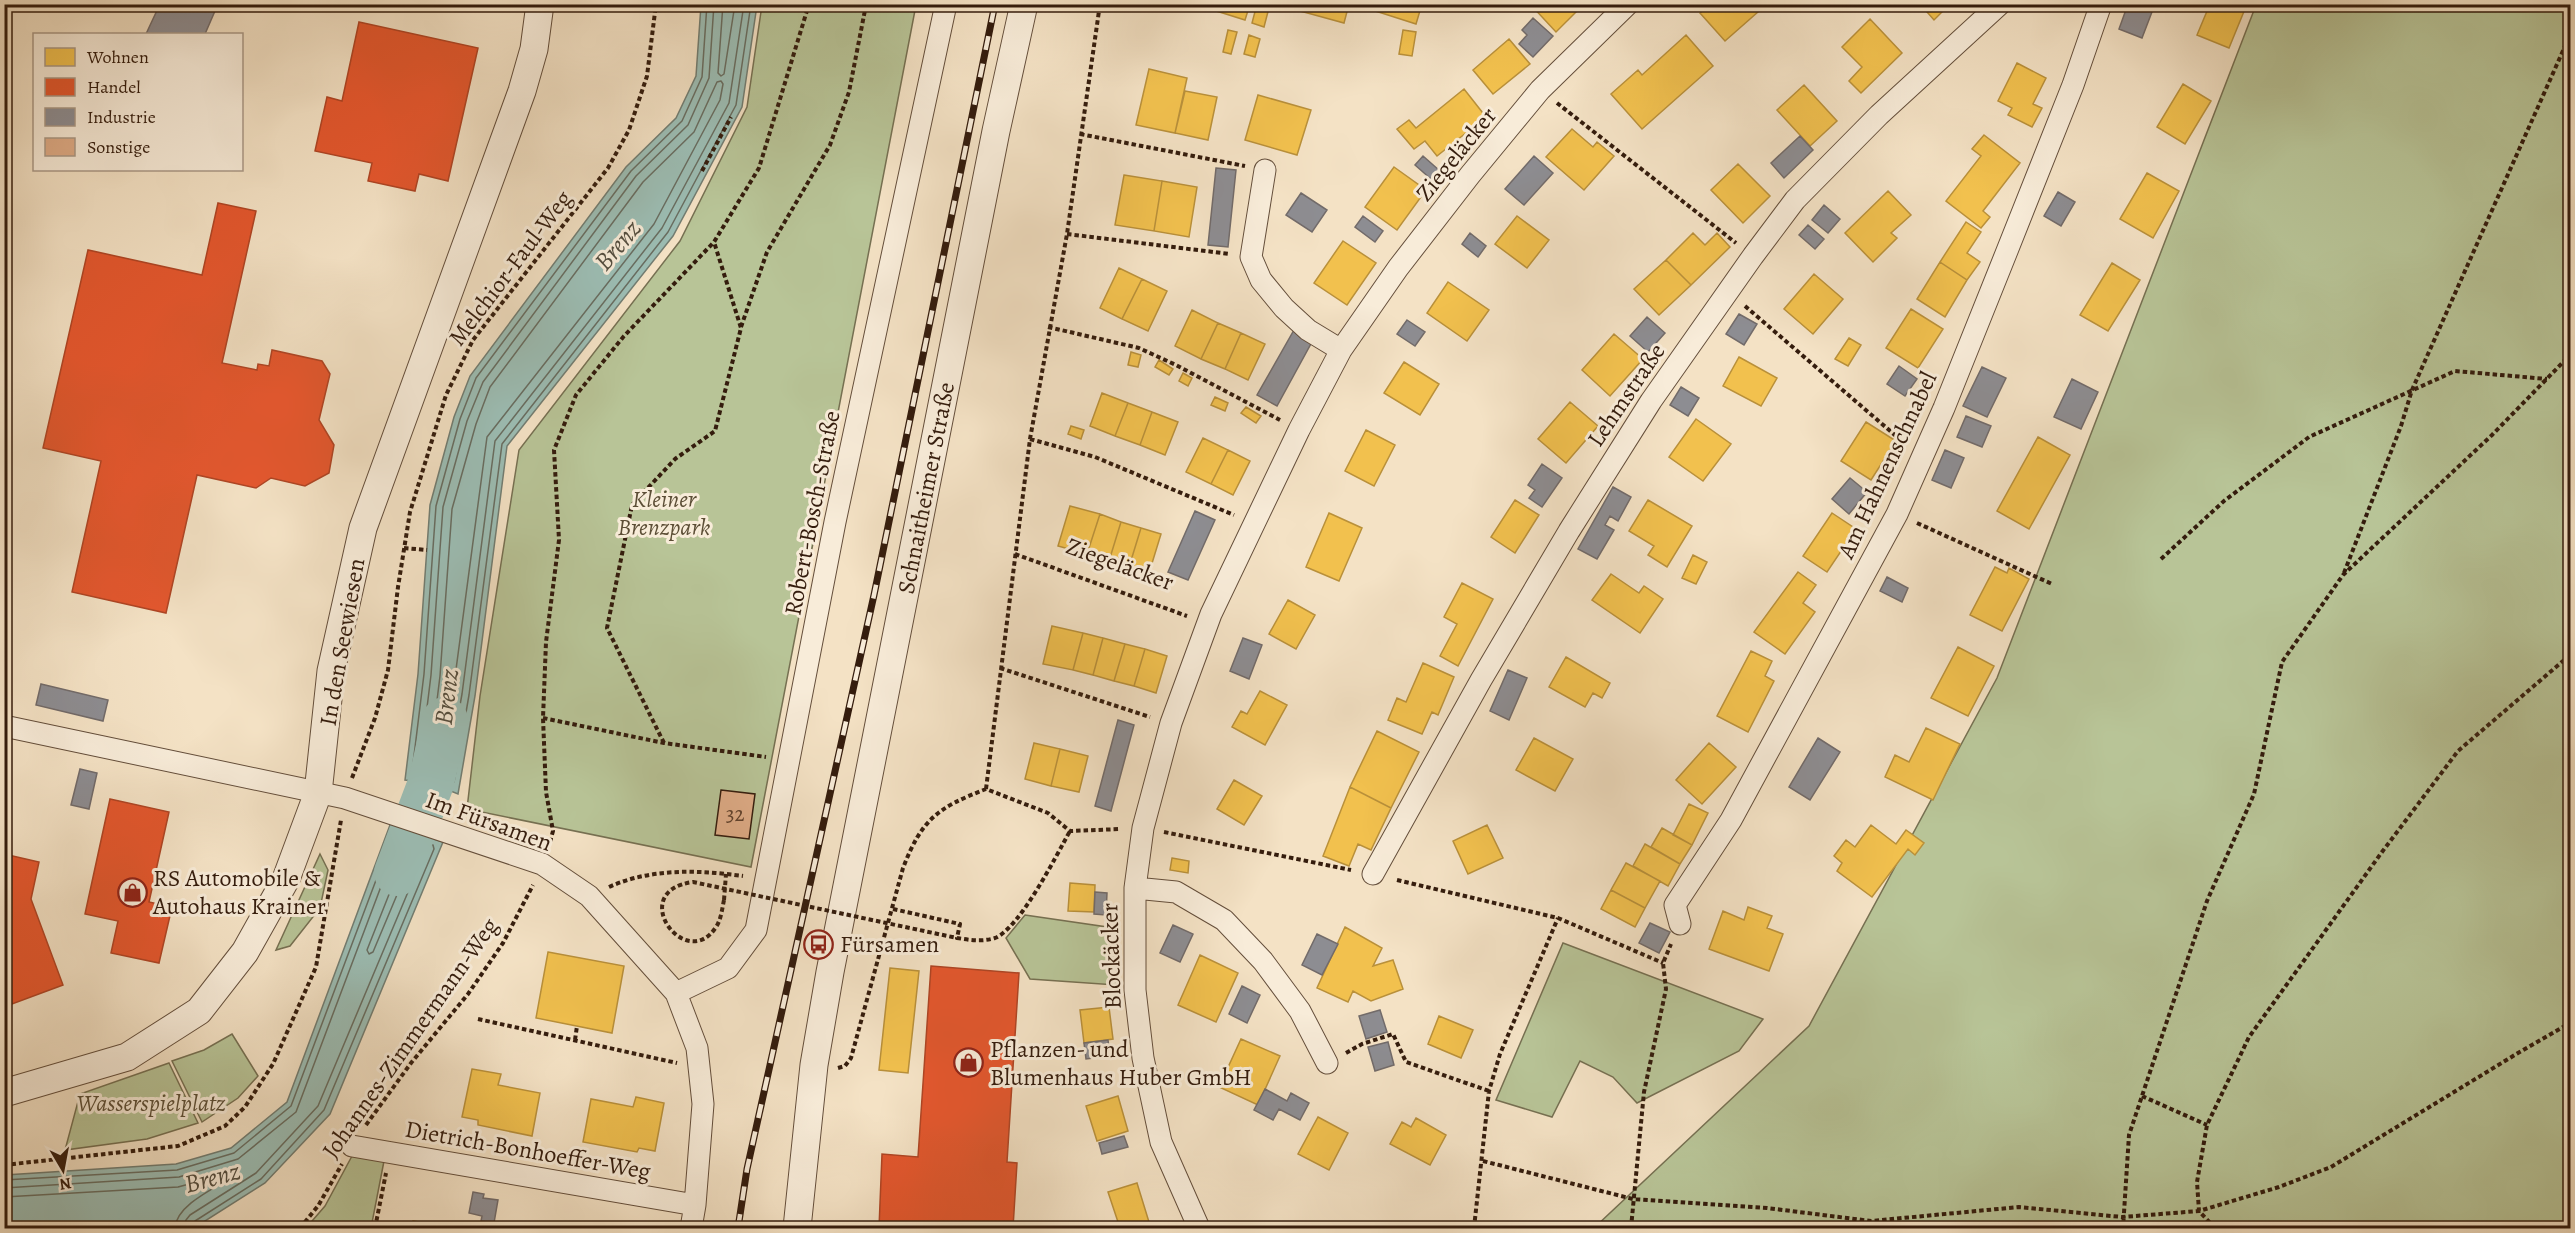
<svg xmlns="http://www.w3.org/2000/svg" width="2575" height="1233" font-family="Alegreya,serif">
  <style>
    .green { fill: #b8c497; stroke: #767052; stroke-width: 1.5 }
    .water { fill: #9cbeb5; stroke: #727d72; stroke-width: 1.5 }
    .homes { fill: #f2c14e; stroke: #b9903a; stroke-width: 1.5 }
    .shops { fill: #e4572e; stroke: #af4524; stroke-width: 1.5 }
    .industry { fill: #8d8d92; stroke: #726b6a; stroke-width: 1.5 }
    .lines { fill: none; stroke-linecap: round; stroke-linejoin: round }
    .shore { stroke: #686d61; stroke-width: 1.5 }
    .river { stroke: #9cbeb5; stroke-width: 46 }
    .building { fill: #dfac87; stroke: #341c0d; stroke-width: 1.5 }
    .minor-casing { stroke: #644e3b; stroke-width: 23 }
    .tertiary-casing { stroke: #644e3b; stroke-width: 29 }
    .path { stroke: #341c0d; stroke-width: 4; stroke-dasharray: 4.5 3; stroke-linecap: butt }
    .minor { stroke: #f8ecd9; stroke-width: 21 }
    .tertiary { stroke: #f8ecd9; stroke-width: 27 }
    .rail-casing { stroke: #341c0d; stroke-width: 7 }
    .rail { stroke: #f8ecd9; stroke-width: 4.5; stroke-dasharray: 14; stroke-linecap: butt }
    .path-bridge { stroke: #341c0d; stroke-width: 4; stroke-dasharray: 4.5 3; stroke-linecap: butt }
    .labels { text-anchor: middle; stroke-width: 6; stroke-linejoin: round; paint-order: stroke }
    .number-label { font-size: 21px; fill: #5f402c }
    .street-label { font-size: 24px; fill: #341c0d; stroke: #f8ecd9 }
    .park-label { font-size: 24px; font-style: italic; fill: #5c4e36; stroke: #f8ecd9 }
    .poi-label { font-size: 24px; fill: #341c0d; stroke: #f8ecd9; text-anchor: start }
    .water-label { font-size: 26px; font-style: italic; fill: #534d3f; stroke: #f8ecd9 }
  </style>
  <rect width="100%" height="100%" fill="#f4e2c5"/>
  <filter id="stains"><feTurbulence type="fractalNoise" baseFrequency=".00333" numOctaves="4"/><feColorMatrix values="0 0 0 0 .2 0 0 0 0 .09 0 0 0 0 .02 0 0 0 .5 -.17"/></filter>
  <radialGradient id="worn" r=".72"><stop offset=".6" stop-color="#630" stop-opacity="0"/><stop offset="1" stop-color="#630" stop-opacity=".3"/></radialGradient>
  <path class="green" d="M762 5H916L751 867 467 809 480 696 519 450 680 241 747 107Z
    M2256 5H2570V1228H1594L1809 1026 1997 678Z
    M320 854 328 870 320 908 290 946 276 950Z
    M1025 915 1114 928 1116 985 1030 979 1006 938Z
    M1563 943 1763 1019 1739 1051 1637 1103 1613 1077 1580 1061 1552 1117 1496 1100Z
    M232 1034 258 1076 238 1098 202 1122 172 1061 204 1050Z
    M169 1063 198 1123 147 1139 65 1150 80 1094Z
    M352 1156 384 1161 371 1228H306L325 1206Z"/>
  <path class="water" d="M701 5H757L742 107 673 236 507 446 475 696 458 794 431 783 405 780 418 674 430 505 454 417 470 376 626 167 676 118 696 76Z
    M390 825 443 842 330 1114 265 1183 194 1228H5V1175L176 1164 231 1148 287 1102Z"/>
  <path class="homes" d="M1215 4H1250L1245 20 1213 10Z
    M1257 4H1270L1264 27 1252 23Z
    M1302 4H1349L1344 23 1300 11Z
    M1370 4H1422L1416 24 1369 9Z
    M1530 4H1584L1556 32Z
    M1710 4H1767L1725 41 1700 13Z
    M1920 4H1950L1934 20Z
    M2210 4H2247L2229 48 2197 35Z
    M1870 19 1902 53 1861 93 1849 81 1862 67 1842 47Z
    M1228 30 1237 32 1231 54 1223 52Z
    M1403 30 1416 32 1412 56 1399 54Z
    M1249 35 1260 39 1255 57 1244 54Z
    M1686 35 1713 66 1642 129 1611 94 1638 70 1642 75Z
    M1509 39 1530 64 1493 94 1473 70Z
    M2017 63 2046 78 2033 104 2042 108 2032 127 2008 115 2012 108 1998 101Z
    M1149 69 1187 78 1175 133 1136 125Z
    M2183 84 2211 101 2185 144 2157 127Z
    M1804 85 1837 121 1810 146 1777 110Z
    M1464 89 1486 117 1437 156 1425 141 1414 149 1397 129 1409 120 1416 128Z
    M1185 91 1217 97 1208 140 1175 133Z
    M1258 95 1311 110 1297 155 1245 140Z
    M1572 129 1593 147 1597 142 1614 156 1584 190 1546 157Z
    M1984 135 2020 163 1983 211 1990 217 1981 228 1946 201 1981 156 1972 149Z
    M1738 164 1770 196 1743 223 1711 190Z
    M1394 167 1426 190 1397 230 1365 207Z
    M2147 173 2179 191 2153 238 2120 219Z
    M1124 175 1162 181 1154 231 1115 225Z
    M1162 181 1197 187 1189 237 1154 231Z
    M1888 191 1911 215 1891 233 1897 238 1873 262 1845 233Z
    M1517 216 1549 240 1527 268 1495 244Z
    M1966 222 1981 232 1967 253 1980 262 1967 280 1940 262Z
    M1693 233 1705 245 1717 233 1730 247 1691 285 1666 260Z
    M1343 241 1376 263 1347 305 1314 283Z
    M1666 260 1691 285 1659 315 1634 289Z
    M1940 262 1967 280 1945 317 1917 299Z
    M2112 263 2140 280 2108 331 2080 315Z
    M1119 268 1142 279 1122 319 1100 308Z
    M1814 274 1843 299 1813 334 1784 309Z
    M1142 279 1167 291 1148 331 1122 319Z
    M1448 282 1489 310 1467 341 1427 313Z
    M1911 309 1943 329 1918 368 1886 348Z
    M1192 310 1218 323 1201 359 1175 346Z
    M1218 323 1241 333 1225 369 1201 359Z
    M1241 333 1265 344 1248 380 1225 369Z
    M1614 334 1643 359 1610 396 1582 370Z
    M1849 338 1861 345 1848 366 1835 359Z
    M1131 352 1141 355 1138 367 1128 365Z
    M1739 357 1777 378 1761 406 1723 386Z
    M1159 360 1173 369 1169 375 1155 367Z
    M1404 362 1439 384 1420 415 1384 393Z
    M1183 373 1192 378 1188 386 1179 381Z
    M1102 393 1128 403 1115 436 1090 426Z
    M1215 397 1228 403 1225 411 1211 405Z
    M1570 402 1598 426 1566 463 1538 439Z
    M1128 403 1152 412 1140 445 1115 436Z
    M1246 407 1261 416 1256 423 1241 413Z
    M1152 412 1178 422 1165 455 1140 445Z
    M1696 419 1731 444 1703 481 1669 457Z
    M1866 422 1896 441 1871 480 1841 461Z
    M1071 426 1084 430 1081 439 1068 434Z
    M1366 430 1395 445 1374 486 1345 471Z
    M2038 437 2070 455 2029 529 1997 511Z
    M1203 438 1228 450 1211 484 1186 472Z
    M1228 450 1250 461 1233 495 1211 484Z
    M1515 500 1539 515 1515 553 1491 537Z
    M1648 500 1692 526 1667 567 1648 555 1654 546 1629 531Z
    M1070 506 1100 514 1087 554 1058 546Z
    M1329 513 1362 528 1339 581 1306 567Z
    M1832 513 1856 529 1827 572 1803 556Z
    M1100 514 1121 522 1109 561 1087 554Z
    M1121 522 1141 528 1129 567 1109 561Z
    M1141 528 1161 534 1149 573 1129 567Z
    M1693 555 1707 562 1696 584 1682 578Z
    M1995 567 2007 573 2009 568 2029 579 2002 631 1970 615Z
    M1798 572 1816 585 1803 603 1815 612 1785 654 1754 632Z
    M1611 574 1639 593 1644 586 1663 599 1640 633 1592 600Z
    M1462 583 1493 599 1458 666 1440 656 1457 624 1444 617Z
    M1288 600 1315 615 1296 649 1269 634Z
    M1052 626 1083 633 1073 670 1043 664Z
    M1083 633 1103 638 1093 675 1073 670Z
    M1103 638 1125 644 1114 681 1093 675Z
    M1125 644 1145 649 1134 686 1114 681Z
    M1958 647 1994 666 1968 716 1931 698Z
    M1145 649 1167 656 1156 693 1134 686Z
    M1751 651 1772 661 1765 676 1774 681 1748 732 1717 716Z
    M1566 657 1610 683 1602 698 1593 693 1585 707 1549 687Z
    M1423 663 1454 677 1438 715 1432 712 1422 734 1388 720 1397 698 1406 702Z
    M1260 691 1287 705 1265 745 1232 727 1241 711 1247 714Z
    M1926 728 1960 744 1933 800 1885 777 1895 755 1909 762Z
    M1377 731 1419 752 1391 808 1350 787Z
    M1534 738 1573 759 1555 791 1516 770Z
    M1034 743 1060 749 1051 786 1025 779Z
    M1709 743 1736 767 1702 804 1676 780Z
    M1060 749 1088 756 1079 792 1051 786Z
    M1234 780 1262 796 1244 825 1217 809Z
    M1350 787 1391 808 1371 850 1358 844 1349 866 1323 856Z
    M1689 804 1708 813 1692 845 1673 835Z
    M1487 825 1503 858 1468 874 1453 841Z
    M1871 825 1896 844 1906 830 1924 843 1915 855 1908 849 1872 897 1837 871 1842 863 1834 856 1846 840 1855 847Z
    M1662 828 1692 845 1680 864 1651 847Z
    M1645 844 1680 864 1668 886 1633 866Z
    M1172 858 1189 861 1188 873 1170 870Z
    M1626 863 1660 881 1645 908 1611 890Z
    M1070 883 1095 885 1094 912 1068 911Z
    M1611 890 1645 908 1635 927 1601 909Z
    M1748 907 1772 916 1767 928 1783 934 1769 971 1709 949 1723 911 1744 920Z
    M1345 927 1382 948 1373 966 1393 960 1403 989 1371 1001 1353 991 1348 1002 1317 988Z
    M548 952 624 966 612 1033 536 1018Z
    M1200 955 1238 973 1216 1022 1178 1005Z
    M890 968 919 971 908 1073 879 1070Z
    M1109 1007 1113 1039 1084 1043 1080 1010Z
    M1439 1016 1473 1030 1461 1058 1428 1044Z
    M1241 1039 1280 1056 1258 1105 1219 1087Z
    M472 1069 501 1074 498 1085 540 1093 532 1136 478 1125V1120L462 1117Z
    M1118 1096 1128 1131 1097 1141 1086 1106Z
    M636 1097 664 1103 655 1151 639 1148 637 1152 583 1142 591 1099 633 1107Z
    M1318 1117 1348 1133 1329 1170 1298 1154Z
    M1416 1118 1446 1135 1430 1165 1390 1144 1402 1122 1411 1127Z
    M1137 1183 1149 1222 1129 1228H1120L1108 1192Z
    M413 1221 439 1225 438 1228H412Z
    M615 1223 652 1228H614Z"/>
  <path class="shops" d="M359 22 478 48 448 181 419 174 415 191 368 181 372 163 315 151 327 97 342 101Z
    M218 203 256 211 222 363 257 370 258 364 269 366 272 350 322 361 330 374 319 420 334 445 329 473 305 486 271 478 256 488 197 475 166 613 72 592 101 461 43 448 88 250 202 275Z
    M110 799 169 812 149 902 172 907 159 963 111 953 118 921 85 914Z
    M4 854 39 862 31 899 63 985 4 1007Z
    M931 966 1019 973 1007 1162 1017 1163 1013 1228H879L882 1154 918 1157Z"/>
  <path class="industry" d="M160 4H218L205 34H146Z
    M2128 4H2155L2142 38 2119 29Z
    M1533 18 1553 36 1533 57 1519 44 1527 35 1522 30Z
    M1800 136 1813 150 1784 178 1771 163Z
    M1423 156 1440 171 1432 180 1415 165Z
    M1534 156 1553 173 1524 205 1505 189Z
    M1216 168 1236 170 1228 247 1208 245Z
    M2058 192 2075 202 2061 226 2044 216Z
    M1301 193 1327 210 1312 232 1286 215Z
    M1824 205 1840 219 1828 233 1812 220Z
    M1363 216 1383 231 1375 242 1355 227Z
    M1808 225 1824 239 1815 249 1799 235Z
    M1470 233 1486 246 1478 257 1462 244Z
    M1739 314 1757 324 1744 345 1726 334Z
    M1647 317 1665 333 1648 352 1630 336Z
    M1407 320 1425 332 1415 346 1397 334Z
    M1294 330 1313 340 1277 406 1257 395Z
    M1899 366 1917 379 1905 396 1887 384Z
    M1982 367 2006 378 1987 417 1963 406Z
    M2072 379 2098 392 2081 429 2054 417Z
    M1681 387 1699 398 1688 416 1670 405Z
    M1966 416 1991 426 1982 447 1957 437Z
    M1945 450 1964 458 1951 488 1932 480Z
    M1542 464 1562 478 1542 507 1529 498 1535 490 1528 485Z
    M1850 478 1867 492 1849 514 1832 499Z
    M1613 487 1631 497 1618 521 1610 516 1605 525 1614 530 1597 559 1578 549Z
    M1195 511 1215 520 1188 580 1168 572Z
    M1887 577 1908 588 1902 602 1880 591Z
    M1243 638 1262 645 1249 679 1230 671Z
    M1508 670 1527 678 1509 720 1490 711Z
    M41 684 108 700 103 721 36 705Z
    M1118 720 1134 725 1111 811 1095 806Z
    M1818 738 1840 752 1810 800 1789 787Z
    M80 769 97 773 89 809 71 805Z
    M1095 892 1107 893 1106 915 1094 914Z
    M1650 923 1670 932 1659 953 1639 943Z
    M1173 925 1193 934 1180 962 1160 953Z
    M1317 934 1338 944 1322 975 1302 965Z
    M1242 986 1260 995 1247 1023 1229 1014Z
    M1380 1010 1387 1032 1366 1039 1359 1016Z
    M1108 1040 1110 1056 1086 1059 1084 1043Z
    M1388 1042 1394 1065 1375 1071 1368 1047Z
    M1265 1089 1287 1101 1291 1093 1309 1103 1300 1120 1279 1109 1273 1120 1254 1110Z
    M1124 1136 1128 1147 1102 1154 1099 1143Z
    M473 1192 484 1194 483 1198 498 1200 494 1223 481 1221 482 1216 469 1213Z"/>
  <g class="lines">
    <path class="shore" d="M707 4 702 77 682 121 631 171 476 378 460 419 436 506 424 674 412 772 414 775 432 777 450 785 454 782 469 695 502 444 668 232 736 105 751 4
      M714 4 709 78 688 125 636 176 483 382 467 421 443 507 431 675 420 765 422 768 445 774 448 772 462 694 495 441 662 228 729 103 744 4
      M723 4 718 73 721 76 724 74 735 4
      M721 81 723 84 720 100 654 224 487 437 453 692 441 759 439 762 432 760 430 757 440 676 452 509 476 424 490 387 643 182 694 132 717 82Z
      M405 854 411 856 412 859 373 952 369 954 367 950Z
      M4 1180 177 1170 234 1153 291 1106 393 835 396 833 433 845 434 849 324 1110 261 1179 195 1221 192 1228
      M4 1188 179 1177 238 1159 296 1112 397 844 401 843 423 850 424 854 318 1106 256 1173 190 1215 186 1220 184 1228
      M4 1197 178 1187 234 1172V1176C215 1188 176 1205 175 1228"/>
    <path class="river" d="M397 873 431 783 445 720"/>
  </g>
  <path class="building" d="M721 790 755 794 749 839 715 835Z"/>
  <g class="lines">
    <defs>
      <path id="minor" d="M1265 170 1251 257 1261 280 1284 308 1308 330 1341 350
        M4 726 345 798 542 864 589 896 676 993 697 1048 703 1104 695 1205 691 1228
        M1373 874 1481 680 1569 531 1651 401 1753 256 1795 200 1879 115 2000 4
        M1135 888 1176 892 1224 920 1263 961 1300 1011 1327 1063
        M1680 924 1675 905 1731 820 1897 514 1944 408 2007 251 2073 85 2101 4
        M676 993 728 968 756 930 835 522 946 4
        M352 1146 695 1205
        M1199 1228 1161 1142 1143 1058 1135 990V888L1143 828 1171 723 1211 614 1299 430 1341 350 1398 268 1470 175 1540 90 1628 4"/>
      <path id="tertiary" d="M4 1093 127 1057 199 1011 245 952 286 879 318 793 331 671 363 528 522 91 534 49 540 4
        M797 1228 814 1065 830 972 996 131 1024 4"/>
    </defs>
    <use href="#minor" class="minor-casing"/>
    <use href="#tertiary" class="tertiary-casing"/>
    <path class="path" d="M850 4 902 6 905 4
      M1557 103 1736 243
      M1080 134 1245 166
      M702 171 731 117
      M1067 234 1230 254
      M1745 306 1903 442
      M741 327 767 252 830 145 849 92 866 5
      M1048 327 1139 348 1176 365 1280 420
      M1030 439 1095 457 1234 515
      M1917 523 2052 584
      M404 548 427 550
      M1015 554 1187 616
      M2161 559 2224 501 2309 437 2455 371 2547 379
      M2344 573 2401 426 2412 390 2570 35
      M1000 668 1150 717
      M543 718 664 743 766 757
      M664 743 607 628 632 505 675 459 715 431 741 328 714 242
      M352 778 375 718 388 670 398 587 410 512 446 395 473 340 608 168 629 130 647 76 656 4
      M986 789 1030 439 1067 234 1100 4
      M1164 832 1351 870
      M550 842 553 831 546 792 543 718 546 642 559 540 554 450 576 395 624 336 714 242 759 168 809 4
      M1397 880 1558 918 1663 963
      M609 887C651 868 698 870 743 876
      M724 900 726 874
      M893 909 960 924 957 938C970 940 982 942 995 938 1020 928 1056 856 1070 831
      M478 1019 677 1063
      M575 1040 577 1026
      M1346 1053 1362 1044 1393 1034 1406 1062 1489 1091
      M838 1068 845 1066 851 1058 903 868C922 819 937 808 986 789L1048 813 1070 831 1121 829
      M2142 1096 2207 1125
      M366 1125 411 1063 468 994 503 943 533 885
      M1483 1161 1633 1199 1767 1208 1871 1221 2019 1207 2122 1217 2199 1211 2279 1187 2331 1167 2518 1053 2570 1023
      M4 1165 178 1146 225 1126 245 1107 273 1064 316 967 341 820
      M300 1228 318 1206 342 1164
      M375 1228 386 1173
      M1474 1228 1489 1091 1500 1054 1558 918
      M1631 1228 1644 1092 1666 989 1663 963 1671 944
      M2123 1228 2129 1135 2207 901 2254 794 2282 662 2343 575 2492 435 2570 355
      M2215 1228 2199 1211 2197 1182 2207 1125 2249 1037 2382 852 2458 751 2570 655"/>
    <use href="#minor" class="minor"/>
    <use href="#tertiary" class="tertiary"/>
    <defs>
      <path id="rail" d="M738 1228 747 1169 874 595 995 4"/>
    </defs>
    <use href="#rail" class="rail-casing"/>
    <use href="#rail" class="rail"/>
    <path class="path-bridge" d="M724 900C722 909 721 920 716 927 686 974 625 891 693 882L957 938"/>
  </g>
  <defs>
    <symbol id="shop-ring" viewBox="-11 -11 22 22"><circle r="9.5" fill="#f8ecd9" stroke="#8f2418" stroke-width="1.5"/><path d="M-5-2.5h2.3a2.7 3.5 0 0 1 5.4 0H5L5.5 6h-11ZM-1.5-2.5h3a1.5 2.3 0 0 0-3 0Z" fill="#8f2418"/></symbol>
    <symbol id="bus-ring" viewBox="-11 -11 22 22"><circle r="9.5" fill="#f8ecd9" stroke="#8f2418" stroke-width="1.5"/><path d="M-5-6H5V4H4V6H2V4H-2V6H-4V4H-5ZM-3.5-4V0h7V-4ZM-3.5 1.2v1.5H-2V1.2ZM2 1.2v1.5H3.5V1.2Z" fill="#8f2418"/></symbol>
  </defs>
  <g fill-rule="evenodd">
    <use href="#shop-ring" x="116" y="876" width="33" height="33"/>
    <use href="#bus-ring" x="802" y="928" width="33" height="33"/>
    <use href="#shop-ring" x="952" y="1046" width="33" height="33"/>
  </g>
  <g class="labels">
    <g class="number-label">
      <text x="735" y="821">32</text>
    </g>
    <g class="street-label">
      <text transform="translate(1456 154) rotate(-51)" y="8">Ziegeläcker</text>
      <text transform="translate(510 268) rotate(-53)" y="8">Melchior-Faul-Weg</text>
      <text transform="translate(1626 395) rotate(-56)" y="8">Lehmstraße</text>
      <text transform="translate(1887 465) rotate(-65)" y="8">Am Hahnenschnabel</text>
      <text transform="translate(926 488) rotate(-79)" y="8">Schnaitheimer Straße</text>
      <text transform="translate(812 513) rotate(-79)" y="8">Robert-Bosch-Straße</text>
      <text transform="translate(1120 564) rotate(20)" y="8">Ziegeläcker</text>
      <text transform="translate(342 642) rotate(-80)" y="8">In den Seewiesen</text>
      <text transform="translate(489 821) rotate(20)" y="8">Im Fürsamen</text>
      <text transform="translate(1111 956) rotate(-92)" y="8">Blockäcker</text>
      <text transform="translate(410 1038) rotate(-55)" y="8">Johannes-Zimmermann-Weg</text>
      <text transform="translate(528 1150) rotate(10)" y="8">Dietrich-Bonhoeffer-Weg</text>
    </g>
    <g class="park-label">
      <text x="664" y="507">Kleiner<tspan x="664" dy="28">Brenzpark</tspan></text>
      <text x="151" y="1111">Wasserspielplatz</text>
    </g>
    <g class="poi-label">
      <text x="153" y="886">RS Automobile &amp;<tspan x="153" dy="28">Autohaus Krainer</tspan></text>
      <text x="840" y="952">Fürsamen</text>
      <text x="990" y="1057">Pflanzen- und<tspan x="990" dy="28">Blumenhaus Huber GmbH</tspan></text>
    </g>
    <g class="water-label">
      <text transform="translate(617 245) rotate(-50)" y="9">Brenz</text>
      <text transform="translate(446 697) rotate(-83)" y="9">Brenz</text>
      <text transform="translate(212 1177) rotate(-15)" y="9">Brenz</text>
    </g>
  </g>
  <rect width="2575" height="1233" fill="none" stroke="#f4e2c5" stroke-width="24"/>
  <rect x="6" y="6" width="2563" height="1221" fill="none" stroke="#341c0d" stroke-width="3"/>
  <rect x="12" y="12" width="2551" height="1209" fill="none" stroke="#341c0d" stroke-width="1.5"/>
  <rect x="33" y="33" width="210" height="138" fill="#f8ecd9" stroke="#aa9987" stroke-width="1.5"/>
  <rect x="45" y="48" width="30" height="18" fill="#f2c14e" stroke="#aa9987" stroke-width="1.5"/>
  <text x="87" y="63" font-size="18" fill="#341c0d">Wohnen</text>
  <rect x="45" y="78" width="30" height="18" fill="#e4572e" stroke="#aa9987" stroke-width="1.5"/>
  <text x="87" y="93" font-size="18" fill="#341c0d">Handel</text>
  <rect x="45" y="108" width="30" height="18" fill="#8d8d92" stroke="#aa9987" stroke-width="1.5"/>
  <text x="87" y="123" font-size="18" fill="#341c0d">Industrie</text>
  <rect x="45" y="138" width="30" height="18" fill="#dfac87" stroke="#aa9987" stroke-width="1.5"/>
  <text x="87" y="153" font-size="18" fill="#341c0d">Sonstige</text>
  <g transform="translate(63 1170) rotate(170)" stroke="#f8ecd9" stroke-width="4.5" paint-order="stroke">
  <path d="M0-4.5L10 22L0 15L-10 22Z" fill="#341c0d"/>
  <text y="-9" font-size="16" font-weight="bold" text-anchor="middle" fill="#341c0d">N</text>
  </g>
  <rect width="100%" height="100%" filter="url(#stains)"/>
  <rect width="100%" height="100%" fill="url(#worn)"/>
</svg>
